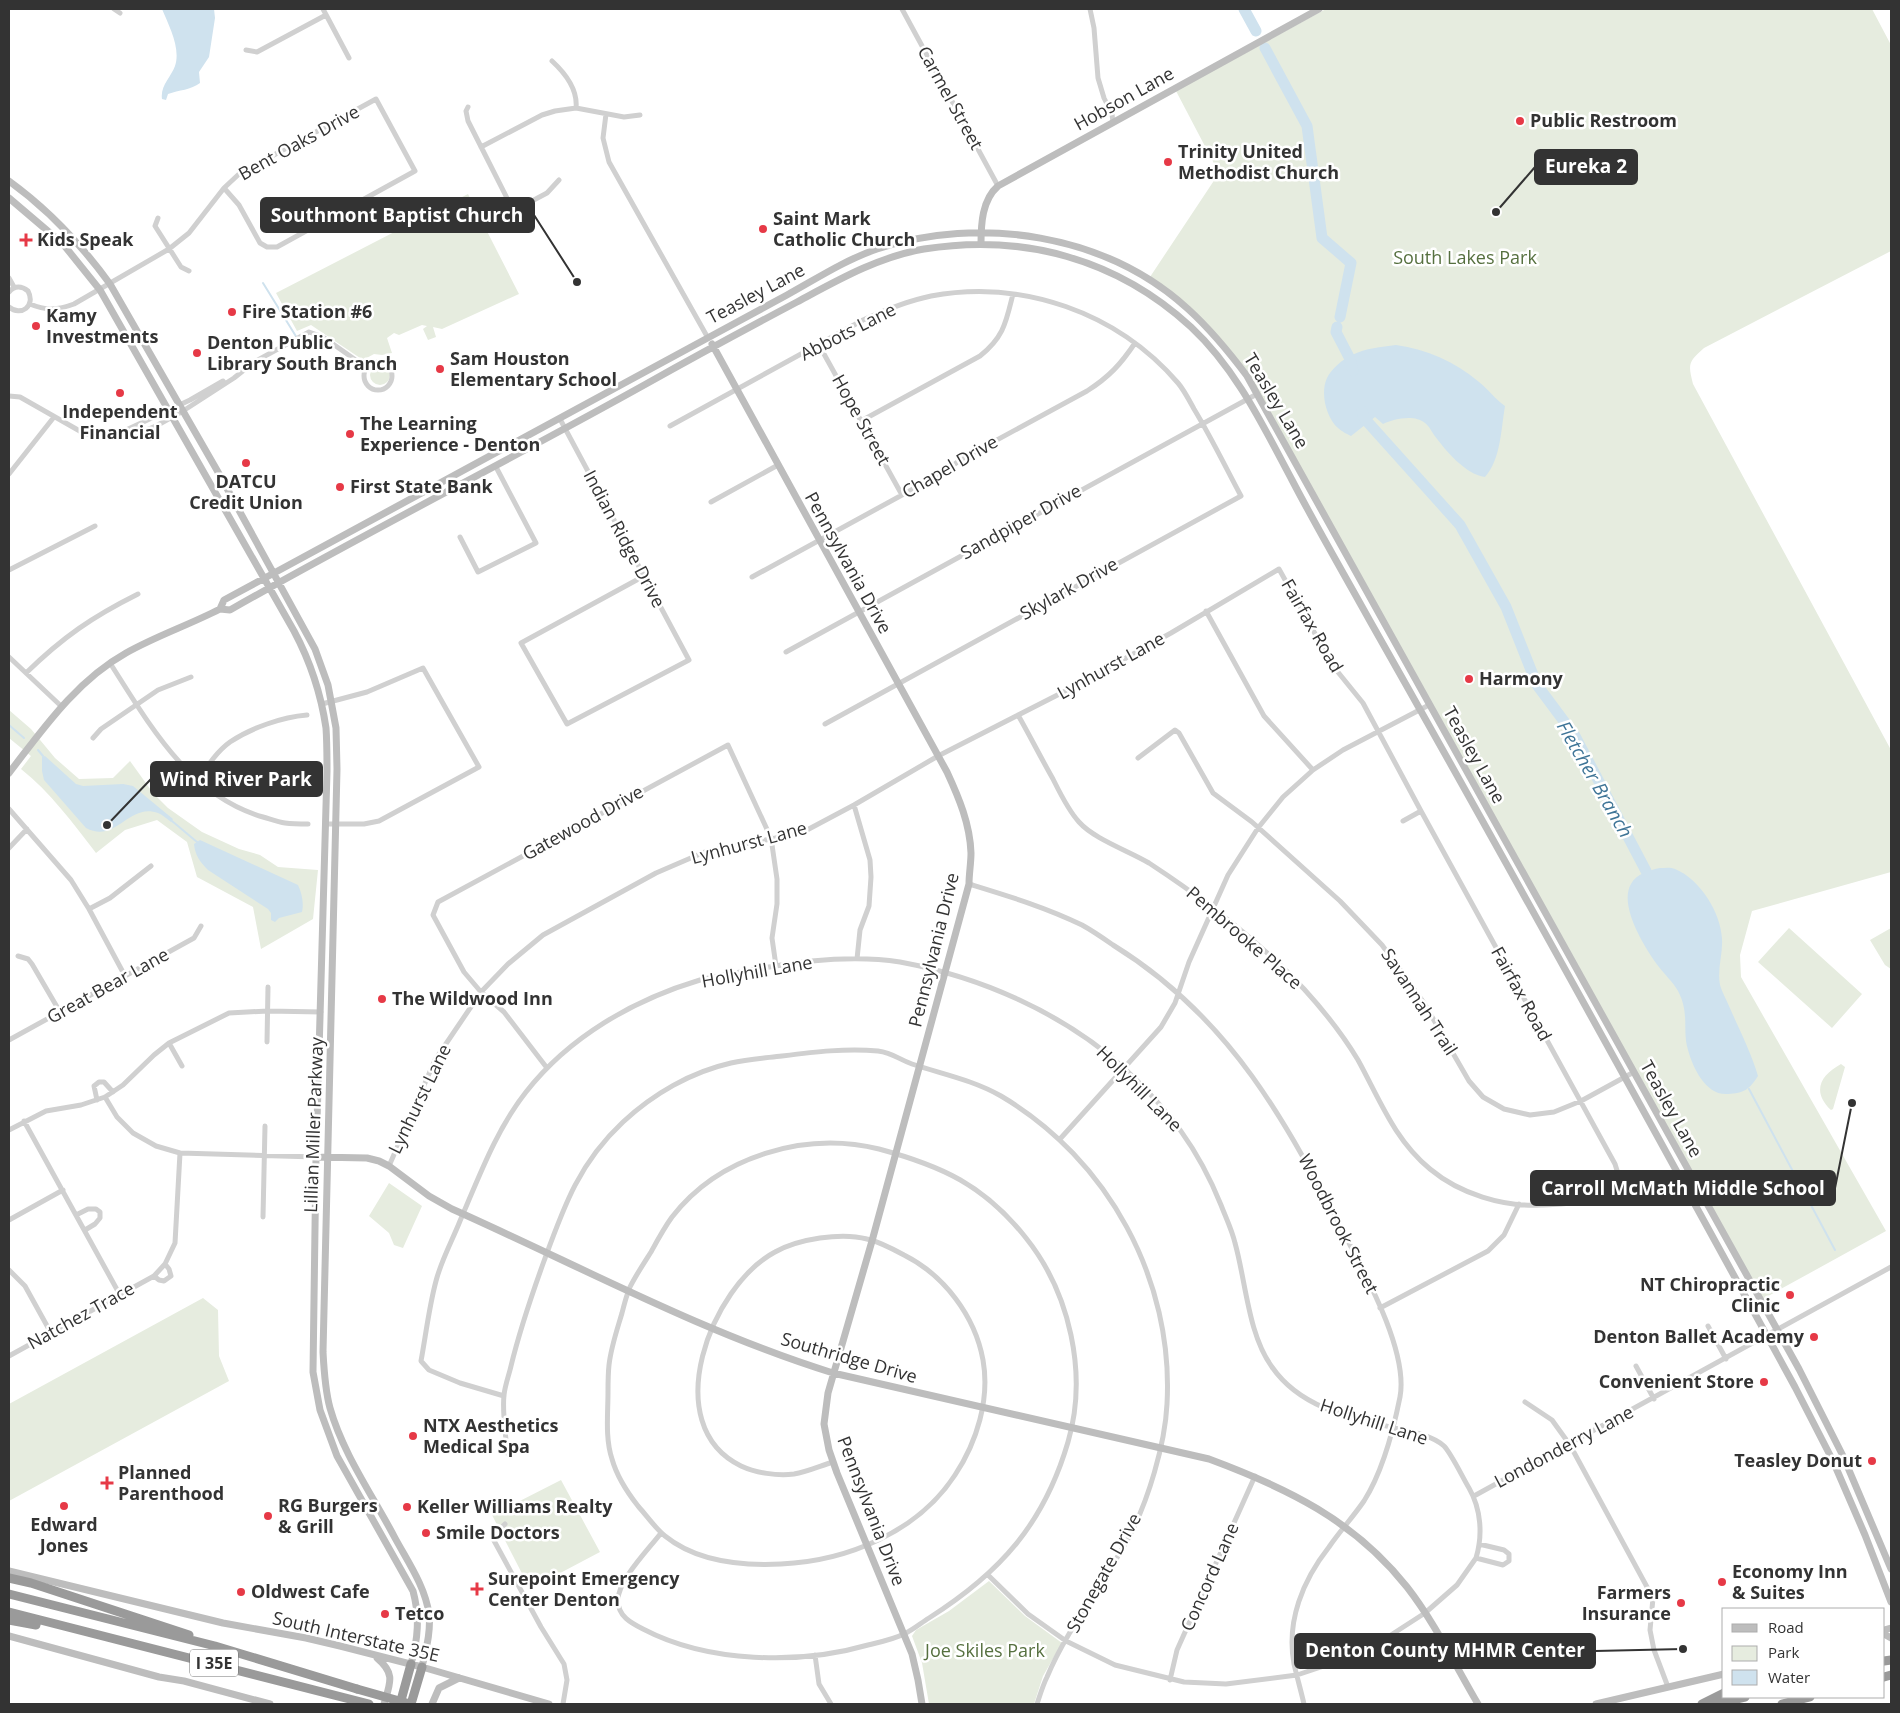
<svg xmlns="http://www.w3.org/2000/svg" width="1900" height="1713" font-family="'Open Sans',sans-serif">
  <style>
    .green { fill: #e6ecdf }
    .water { fill: #cfe2ee }
    .lines { fill: none; stroke-linecap: round; stroke-linejoin: round }
    .stream { stroke: #cfe2ee; stroke-width: 2 }
    .river { stroke: #cfe2ee; stroke-width: 11 }
    .street { stroke: #d0d0d0; stroke-width: 5 }
    .secondary { stroke: #bdbdbd; stroke-width: 7 }
    .highway { stroke: #9a9a9a; stroke-width: 9 }
    .highway-bridge { stroke: #9a9a9a; stroke-width: 9 }
    .poi-dot { fill: #e63946; stroke: #fff; stroke-width: 2 }
    .labels { text-anchor: middle; stroke-width: 5; stroke-linejoin: round; paint-order: stroke }
    .shield { fill: #fff; stroke: #707070; stroke-width: 1 }
    .shield-label { font-size: 16px; font-weight: bold; fill: #333 }
    .street-label { font-size: 18px; fill: #333; stroke: #fff }
    .poi-label { font-size: 18px; font-weight: bold; fill: #333; stroke: #fff; text-anchor: start }
    .park-label { font-size: 18px; fill: #56703f; stroke: #fff }
    .water-label { font-size: 19px; font-style: italic; fill: #3f7597; stroke: #fff }
    .leader { fill: none; stroke: #333; stroke-width: 2 }
    .callout-dot { fill: #333; stroke: #fff; stroke-width: 2 }
    .callout { fill: #333; stroke: #333; stroke-width: 2 }
    .callout-label { font-size: 19px; text-anchor: middle; font-weight: bold; fill: #fff }
  </style>
  <rect width="100%" height="100%" fill="#fff"/>
  <path class="green" d="M1326 9H1872L1891 45V251L1704 348C1688 362 1688 364 1693 384L1891 750V872L1752 911 1740 955 1741 977 1886 1231 1761 1300 1257 394 1223 346 1187 308 1148 280 1219 173 1176 91Z
    M468 194 519 294 442 329 433 327 436 337 428 340 423 329 427 326 422 325 399 335 394 333 387 338 392 353 382 355 374 354 363 360 311 325 297 331 276 293Z
    M370 375a10 10 0 1 1 20 0a10 10 0 1 1-20 0Z
    M9 710 31 729 55 758 79 779 113 778 130 761 153 793 168 808 202 832 239 849 260 855 278 867 318 870 313 919 261 949 253 907 197 877 187 842 157 820 125 830 96 853C73 823 50 792 21 769L31 756 9 738Z
    M1789 928 1862 994 1832 1028 1758 962Z
    M1891 928V969L1885 965 1870 940Z
    M1841 1064 1845 1067 1833 1109 1831 1110C1811 1091 1821 1075 1841 1064Z
    M389 1183 422 1206 403 1248 394 1245 389 1233 369 1216Z
    M203 1298 218 1310 219 1356 229 1381 9 1501V1404Z
    M561 1480 600 1552 530 1589 492 1515Z
    M989 1581 1025 1616 1062 1643 1043 1676 1034 1704H929L922 1663 912 1636 916 1630 949 1611Z"/>
  <path class="water" d="M162 9H214L215 18 209 57 199 72 200 83C191 90 179 90 168 94L166 100 162 99C160 86 171 77 175 66 181 48 169 26 162 9Z
    M1396 345C1427 349 1455 362 1479 382 1488 389 1495 399 1505 406 1501 429 1501 459 1485 477 1465 474 1446 451 1434 435 1432 432 1429 426 1425 423 1414 414 1394 419 1383 424L1375 417 1351 436C1347 434 1341 431 1338 428 1326 417 1320 393 1327 378 1332 368 1342 360 1352 355 1366 348 1381 347 1396 345Z
    M45 756 76 784 83 786 123 784 133 786 173 819 171 822C167 819 163 815 158 813 129 802 116 844 86 828L44 780 42 771V757Z
    M200 840 298 885C302 893 304 904 302 912L279 918 275 922 271 920V913L268 909 208 870C200 862 195 855 194 844Z
    M1660 868C1665 868 1671 867 1675 869 1700 879 1721 913 1722 939 1723 954 1717 969 1720 985 1722 992 1726 999 1729 1006 1739 1029 1751 1052 1758 1076 1749 1090 1744 1093 1728 1094 1706 1096 1693 1068 1688 1050 1682 1029 1690 1014 1678 991 1673 982 1665 975 1659 967 1646 950 1618 906 1631 884 1636 874 1650 870 1660 868Z"/>
  <g class="lines">
    <path class="stream" d="M263 283 297 338
      M9 725 24 738
      M38 750 43 756
      M172 821 197 842
      M1749 1089 1835 1250"/>
    <path class="river" d="M1244 9 1256 31
      M1265 48 1307 126 1322 238 1351 263 1340 317
      M1337 327 1336 332 1350 359 1353 371
      M1362 411 1364 418 1460 525 1506 607 1537 685 1575 736 1646 871"/>
    <path class="street" d="M114 9 120 13
      M323 9 349 58
      M902 9 998 186
      M1090 9 1094 28 1098 78 1104 98 1112 114 1113 123
      M246 50 257 52 326 15
      M552 61C565 73 578 89 576 108
      M468 107 466 111 468 121 513 210
      M606 114 603 138 609 162 708 338
      M481 147 542 115 555 111 576 108 624 117 640 115
      M158 218 155 226 181 267 189 271
      M485 226 547 193 559 180
      M9 278 14 287
      M9 292C15 285 22 286 28 291 36 306 21 317 9 307
      M30 304C46 311 58 310 74 304L169 249 189 233 224 188 239 174 376 99 415 171 277 247H267L260 243 239 205 224 188
      M819 345 902 495
      M364 376a14 14 0 1 1 28 0a14 14 0 1 1-28 0Z
      M9 396 20 397 85 434 104 437 126 438 156 426 183 411 234 378 254 362 309 332 323 337 367 368
      M560 419 689 660 567 724 521 643 644 576
      M861 421 980 356C1004 337 1006 322 1013 294
      M670 426 863 320C885 310 907 301 931 296 1022 279 1117 312 1178 383 1184 390 1189 400 1194 409 1211 437 1225 466 1241 496L825 724
      M117 437 124 431 190 400 223 381
      M9 474 54 417
      M711 502 778 465
      M460 537 478 572 536 543 496 467
      M9 570 95 526
      M752 577 946 471 960 460 1087 391C1109 377 1121 364 1135 343
      M1206 611 1264 716 1313 770
      M786 652 1257 394
      M9 657 61 706
      M110 663C149 724 189 796 263 817 270 819 278 822 285 823 293 824 301 824 308 824
      M26 673C63 637 92 617 138 594
      M322 704 367 692 423 668 479 767 379 821 364 824H326
      M1018 715C1030 736 1041 758 1053 779 1060 793 1068 810 1079 822 1094 839 1129 851 1149 863 1204 899 1259 941 1304 989 1324 1011 1343 1035 1358 1060 1380 1100 1394 1139 1430 1169 1460 1194 1503 1207 1541 1205 1566 1203 1632 1207 1615 1164L1421 811
      M93 738 101 729 158 690 191 677
      M1138 758 1175 730 1179 733 1213 793 1252 822 1340 901 1382 945 1424 1003 1469 1081 1483 1097 1504 1109 1530 1115 1554 1112 1581 1101 1634 1072
      M198 781C207 767 216 752 230 742 251 728 282 717 307 715
      M854 805 870 860 871 877 869 906 860 930 857 959
      M9 809 71 880 89 909 125 976
      M9 848 27 829
      M969 884C1008 896 1045 907 1082 925 1093 931 1103 938 1113 945 1233 1019 1287 1124 1350 1245 1370 1283 1408 1354 1400 1397 1393 1432 1383 1471 1364 1501 1353 1517 1340 1531 1329 1547 1303 1580 1286 1621 1294 1664 1297 1677 1301 1691 1304 1704
      M89 909 110 898 151 866
      M18 956 28 959 32 964 60 1012
      M9 1040 194 938 201 926
      M267 1042 268 987
      M169 1043 182 1066
      M547 1068 504 1012 481 992 464 972 433 915 438 902 728 745 771 838 777 879V904L772 938 776 966
      M105 1097 117 1117 133 1133 156 1146 180 1153 316 1157
      M97 1100 94 1086 99 1082H104L113 1092
      M24 1121 120 1295
      M9 1130 46 1111 81 1105 105 1097 123 1085 154 1055 169 1043 229 1013 268 1011 321 1012
      M1060 1139 1161 1027 1175 1003 1189 962 1228 875 1258 828 1283 797 1313 770 1343 750 1429 705
      M389 1166 435 1060 481 992 508 964 543 935 656 873 707 851 792 835 807 830 854 805 938 756 1081 683 1171 633 1279 569 1333 666 1363 703 1421 811 1403 821
      M76 1215 88 1209H96L100 1212V1218L95 1224 85 1230
      M263 1217 265 1126
      M9 1220 63 1190
      M9 1270 25 1286 51 1333
      M154 1276 159 1280 164 1281 171 1276 169 1269 165 1264
      M1380 1308 1488 1251 1504 1235 1519 1204
      M1708 1326 1726 1359
      M9 1356 154 1276 165 1264 175 1243 180 1153
      M1636 1366 1654 1399
      M504 1396 460 1383 429 1370 421 1361C426 1334 429 1307 436 1281 441 1261 452 1241 460 1221 479 1177 496 1130 526 1092 569 1037 633 1000 700 980 720 975 742 972 763 968 807 960 856 955 900 962 981 977 1063 1013 1124 1068 1169 1110 1198 1148 1221 1205 1226 1218 1232 1230 1235 1243 1246 1282 1248 1334 1272 1367 1301 1409 1352 1418 1399 1429 1413 1432 1433 1436 1444 1446 1451 1453 1463 1478 1469 1488 1481 1509 1483 1535 1476 1558L1457 1585 1425 1613 1377 1644 1336 1662 1297 1675 1226 1684 1184 1682 1115 1665 1066 1641 1028 1614 988 1575
      M1525 1402 1552 1420 1570 1445 1653 1598 1650 1630 1654 1650 1668 1687
      M507 1453C506 1434 502 1413 504 1395 505 1385 509 1375 511 1366 520 1329 531 1297 544 1261 564 1206 579 1163 623 1122 653 1094 691 1072 731 1063 748 1059 765 1058 782 1056 814 1052 846 1048 878 1051 893 1053 898 1059 912 1064 942 1074 973 1080 1001 1096 1108 1159 1174 1280 1167 1404 1165 1445 1148 1501 1129 1537 1104 1583 1067 1629 1047 1677 1043 1685 1040 1695 1037 1704
      M1474 1496 1891 1267
      M505 1524 492 1537 541 1627 564 1664 567 1680 563 1704
      M661 1533C649 1549 617 1581 618 1601 618 1616 631 1623 643 1629 708 1663 799 1665 868 1645 881 1642 895 1639 906 1633 914 1629 921 1623 929 1618 1000 1573 1044 1524 1068 1442 1088 1374 1070 1293 1026 1238 984 1185 942 1166 879 1149 805 1131 719 1156 672 1217 664 1228 657 1241 651 1252 644 1263 636 1275 630 1287 627 1294 624 1305 622 1313 617 1330 611 1347 609 1365 608 1374 608 1383 608 1392 608 1414 605 1438 612 1459 617 1477 627 1492 638 1506 647 1516 655 1528 665 1536 697 1562 741 1566 781 1564 847 1561 918 1532 955 1475 977 1442 990 1399 983 1360 975 1316 944 1275 904 1255 893 1249 880 1242 867 1239 841 1232 798 1239 775 1252 711 1286 657 1425 741 1466 756 1473 777 1476 794 1474 807 1472 820 1466 833 1462
      M1476 1558 1503 1565 1509 1561V1554L1504 1550 1479 1544
      M815 1655 819 1684 831 1704
      M1170 1680 1177 1650 1255 1476"/>
    <path class="secondary" d="M9 181C49 210 81 244 110 284L218 472 315 649 328 685 336 728 337 769 323 1352C324 1371 325 1390 330 1408 343 1454 373 1496 395 1538 408 1562 425 1586 429 1614 431 1632 426 1649 422 1667
      M9 198 63 244 100 290 294 631C310 661 321 694 326 728 327 742 327 757 327 771L316 1157 313 1372 320 1410 337 1456 413 1591C420 1617 418 1639 411 1664
      M981 244C981 224 982 200 998 186L1319 9
      M712 344 947 772C959 798 970 824 971 853 971 863 969 874 969 884L872 1241 828 1393 824 1424 829 1450 837 1473 912 1654 918 1680 922 1704
      M220 609 224 600 263 579C382 515 501 451 619 386 675 356 731 325 787 295 816 279 845 260 877 249 980 215 1106 234 1188 309 1210 329 1229 352 1247 376L1799 1369 1843 1456 1891 1569
      M9 773C43 729 76 681 126 653 156 636 189 625 220 609L230 610C367 532 508 461 646 384 696 356 746 329 797 302 838 280 878 257 924 249 1023 233 1117 259 1191 327 1237 370 1263 426 1292 480 1317 528 1344 574 1370 621 1514 875 1655 1131 1795 1387L1833 1461 1865 1535 1891 1602
      M316 1157 367 1158 379 1161 389 1166 429 1196 452 1209C578 1265 701 1332 833 1373L1209 1459C1287 1488 1354 1520 1407 1587 1435 1623 1455 1665 1478 1704
      M9 1571 223 1623 306 1638 340 1646 422 1667 549 1704
      M1884 1630 1891 1628
      M1884 1634 1891 1638
      M9 1636 159 1677 184 1681 270 1704
      M377 1658C396 1674 390 1683 384 1704
      M432 1704 439 1688 459 1678
      M1596 1704 1724 1674"/>
    <path class="highway" d="M9 1578 31 1583 189 1635
      M9 1594 215 1646 357 1689
      M9 1612 369 1704
      M9 1620 36 1625
      M1884 1661 1891 1660
      M1884 1677 1891 1675
      M400 1704 411 1664
      M411 1704 422 1667
      M1702 1704 1724 1693
      M1715 1704 1745 1697
      M1782 1704 1810 1697"/>
    <path class="highway-bridge" d="M357 1689 410 1704"/>
  </g>
  <g class="poi-dot">
    <circle cx="1520" cy="121" r="5"/>
    <circle cx="1168" cy="162" r="5"/>
    <circle cx="763" cy="229" r="5"/>
    <path d="M23.5 232.5h5v5h5v5h-5v5h-5v-5h-5v-5h5z"/>
    <circle cx="232" cy="312" r="5"/>
    <circle cx="36" cy="326" r="5"/>
    <circle cx="197" cy="353" r="5"/>
    <circle cx="440" cy="369" r="5"/>
    <circle cx="120" cy="393" r="5"/>
    <circle cx="350" cy="434" r="5"/>
    <circle cx="246" cy="463" r="5"/>
    <circle cx="340" cy="487" r="5"/>
    <circle cx="1469" cy="679" r="5"/>
    <circle cx="382" cy="999" r="5"/>
    <circle cx="1790" cy="1295" r="5"/>
    <circle cx="1814" cy="1337" r="5"/>
    <circle cx="1764" cy="1382" r="5"/>
    <circle cx="413" cy="1436" r="5"/>
    <circle cx="1872" cy="1461" r="5"/>
    <path d="M104.5 1475.5h5v5h5v5h-5v5h-5v-5h-5v-5h5z"/>
    <circle cx="64" cy="1506" r="5"/>
    <circle cx="407" cy="1507" r="5"/>
    <circle cx="268" cy="1516" r="5"/>
    <circle cx="426" cy="1533" r="5"/>
    <circle cx="1722" cy="1582" r="5"/>
    <path d="M474.5 1581.5h5v5h5v5h-5v5h-5v-5h-5v-5h5z"/>
    <circle cx="241" cy="1592" r="5"/>
    <circle cx="1681" cy="1603" r="5"/>
    <circle cx="385" cy="1614" r="5"/>
  </g>
  <g class="labels">
    <rect class="shield" x="190" y="1649.5" width="48" height="27" rx="4"/>
    <g class="shield-label">
      <text x="214" y="1669">I 35E</text>
    </g>
    <g class="street-label">
      <text transform="translate(950 98) rotate(61)" y="6">Carmel Street</text>
      <text transform="translate(1124 99) rotate(-29)" y="6">Hobson Lane</text>
      <text transform="translate(299 143) rotate(-29)" y="6">Bent Oaks Drive</text>
      <text transform="translate(756 294) rotate(-28)" y="6">Teasley Lane</text>
      <text transform="translate(848 332) rotate(-27)" y="6">Abbots Lane</text>
      <text transform="translate(1276 401) rotate(59)" y="6">Teasley Lane</text>
      <text transform="translate(861 420) rotate(61)" y="6">Hope Street</text>
      <text transform="translate(950 467) rotate(-30)" y="6">Chapel Drive</text>
      <text transform="translate(1021 522) rotate(-29)" y="6">Sandpiper Drive</text>
      <text transform="translate(624 539) rotate(62)" y="6">Indian Ridge Drive</text>
      <text transform="translate(848 563) rotate(61)" y="6">Pennsylvania Drive</text>
      <text transform="translate(1069 589) rotate(-29)" y="6">Skylark Drive</text>
      <text transform="translate(1312 626) rotate(60)" y="6">Fairfax Road</text>
      <text transform="translate(1111 666) rotate(-29)" y="6">Lynhurst Lane</text>
      <text transform="translate(1474 755) rotate(61)" y="6">Teasley Lane</text>
      <text transform="translate(583 823) rotate(-29)" y="6">Gatewood Drive</text>
      <text transform="translate(749 843) rotate(-15)" y="6">Lynhurst Lane</text>
      <text transform="translate(1244 938) rotate(41)" y="6">Pembrooke Place</text>
      <text transform="translate(934 950) rotate(-76)" y="6">Pennsylvania Drive</text>
      <text transform="translate(757 972) rotate(-10)" y="6">Hollyhill Lane</text>
      <text transform="translate(108 986) rotate(-29)" y="6">Great Bear Lane</text>
      <text transform="translate(1521 994) rotate(61)" y="6">Fairfax Road</text>
      <text transform="translate(1419 1002) rotate(57)" y="6">Savannah Trail</text>
      <text transform="translate(1139 1089) rotate(45)" y="6">Hollyhill Lane</text>
      <text transform="translate(420 1099) rotate(-64)" y="6">Lynhurst Lane</text>
      <text transform="translate(1671 1109) rotate(61)" y="6">Teasley Lane</text>
      <text transform="translate(314 1125) rotate(-88)" y="6">Lillian Miller Parkway</text>
      <text transform="translate(1338 1224) rotate(63)" y="6">Woodbrook Street</text>
      <text transform="translate(81 1316) rotate(-29)" y="6">Natchez Trace</text>
      <text transform="translate(849 1358) rotate(16)" y="6">Southridge Drive</text>
      <text transform="translate(1374 1422) rotate(18)" y="6">Hollyhill Lane</text>
      <text transform="translate(1564 1447) rotate(-28)" y="6">Londonderry Lane</text>
      <text transform="translate(871 1511) rotate(69)" y="6">Pennsylvania Drive</text>
      <text transform="translate(1104 1573) rotate(-61)" y="6">Stonegate Drive</text>
      <text transform="translate(1210 1577) rotate(-66)" y="6">Concord Lane</text>
      <text transform="translate(356 1637) rotate(13)" y="6">South Interstate 35E</text>
    </g>
    <g class="poi-label">
      <text x="1530" y="127">Public Restroom</text>
      <text x="1178" y="158">Trinity United<tspan x="1178" dy="21">Methodist Church</tspan></text>
      <text x="773" y="225">Saint Mark<tspan x="773" dy="21">Catholic Church</tspan></text>
      <text x="37" y="246">Kids Speak</text>
      <text x="242" y="318">Fire Station #6</text>
      <text x="46" y="322">Kamy<tspan x="46" dy="21">Investments</tspan></text>
      <text x="207" y="349">Denton Public<tspan x="207" dy="21">Library South Branch</tspan></text>
      <text x="450" y="365">Sam Houston<tspan x="450" dy="21">Elementary School</tspan></text>
      <text x="120" y="418" text-anchor="middle">Independent<tspan x="120" dy="21">Financial</tspan></text>
      <text x="360" y="430">The Learning<tspan x="360" dy="21">Experience - Denton</tspan></text>
      <text x="246" y="488" text-anchor="middle">DATCU<tspan x="246" dy="21">Credit Union</tspan></text>
      <text x="350" y="493">First State Bank</text>
      <text x="1479" y="685">Harmony</text>
      <text x="392" y="1005">The Wildwood Inn</text>
      <text x="1780" y="1291" text-anchor="end">NT Chiropractic<tspan x="1780" dy="21">Clinic</tspan></text>
      <text x="1804" y="1343" text-anchor="end">Denton Ballet Academy</text>
      <text x="1754" y="1388" text-anchor="end">Convenient Store</text>
      <text x="423" y="1432">NTX Aesthetics<tspan x="423" dy="21">Medical Spa</tspan></text>
      <text x="1862" y="1467" text-anchor="end">Teasley Donut</text>
      <text x="118" y="1479">Planned<tspan x="118" dy="21">Parenthood</tspan></text>
      <text x="278" y="1512">RG Burgers<tspan x="278" dy="21">&amp; Grill</tspan></text>
      <text x="417" y="1513">Keller Williams Realty</text>
      <text x="64" y="1531" text-anchor="middle">Edward<tspan x="64" dy="21">Jones</tspan></text>
      <text x="436" y="1539">Smile Doctors</text>
      <text x="1732" y="1578">Economy Inn<tspan x="1732" dy="21">&amp; Suites</tspan></text>
      <text x="488" y="1585">Surepoint Emergency<tspan x="488" dy="21">Center Denton</tspan></text>
      <text x="251" y="1598">Oldwest Cafe</text>
      <text x="1671" y="1599" text-anchor="end">Farmers<tspan x="1671" dy="21">Insurance</tspan></text>
      <text x="395" y="1620">Tetco</text>
    </g>
    <g class="park-label">
      <text x="1465" y="264">South Lakes Park</text>
      <text x="985" y="1657">Joe Skiles Park</text>
    </g>
    <g class="water-label">
      <text transform="translate(1595 779) rotate(60)" y="7">Fletcher Branch</text>
    </g>
  </g>
  <path class="leader" d="M1496 212L1535 167M577 282L534 215M107 825L151 779M1852 1103L1835 1188M1683 1649L1595 1651"/>
  <g class="callout-dot">
    <circle cx="1496" cy="212" r="5"/>
    <circle cx="577" cy="282" r="5"/>
    <circle cx="107" cy="825" r="5"/>
    <circle cx="1852" cy="1103" r="5"/>
    <circle cx="1683" cy="1649" r="5"/>
  </g>
  <g class="callout">
    <rect x="1535" y="150" width="102" height="34" rx="5"/>
    <rect x="261" y="198" width="273" height="34" rx="5"/>
    <rect x="151" y="762" width="171" height="34" rx="5"/>
    <rect x="1531" y="1171" width="304" height="34" rx="5"/>
    <rect x="1295" y="1634" width="300" height="34" rx="5"/>
  </g>
  <g class="callout-label">
    <text x="1586" y="173">Eureka 2</text>
    <text x="397" y="222">Southmont Baptist Church</text>
    <text x="236" y="786">Wind River Park</text>
    <text x="1683" y="1195">Carroll McMath Middle School</text>
    <text x="1445" y="1657">Denton County MHMR Center</text>
  </g>
  <rect width="1900" height="1713" fill="none" stroke="#333333" stroke-width="20"/>
  <rect x="1722" y="1608" width="162" height="90" fill="#ffffff" stroke="#adadad"/>
  <rect x="1732" y="1624" width="25" height="8" fill="#bdbdbd" stroke="#adadad"/>
  <text x="1768" y="1633" font-size="15" fill="#333333">Road</text>
  <rect x="1732" y="1646" width="25" height="15" fill="#e6ecdf" stroke="#adadad"/>
  <text x="1768" y="1658" font-size="15" fill="#333333">Park</text>
  <rect x="1732" y="1670" width="25" height="15" fill="#cfe2ee" stroke="#adadad"/>
  <text x="1768" y="1683" font-size="15" fill="#333333">Water</text>
</svg>
